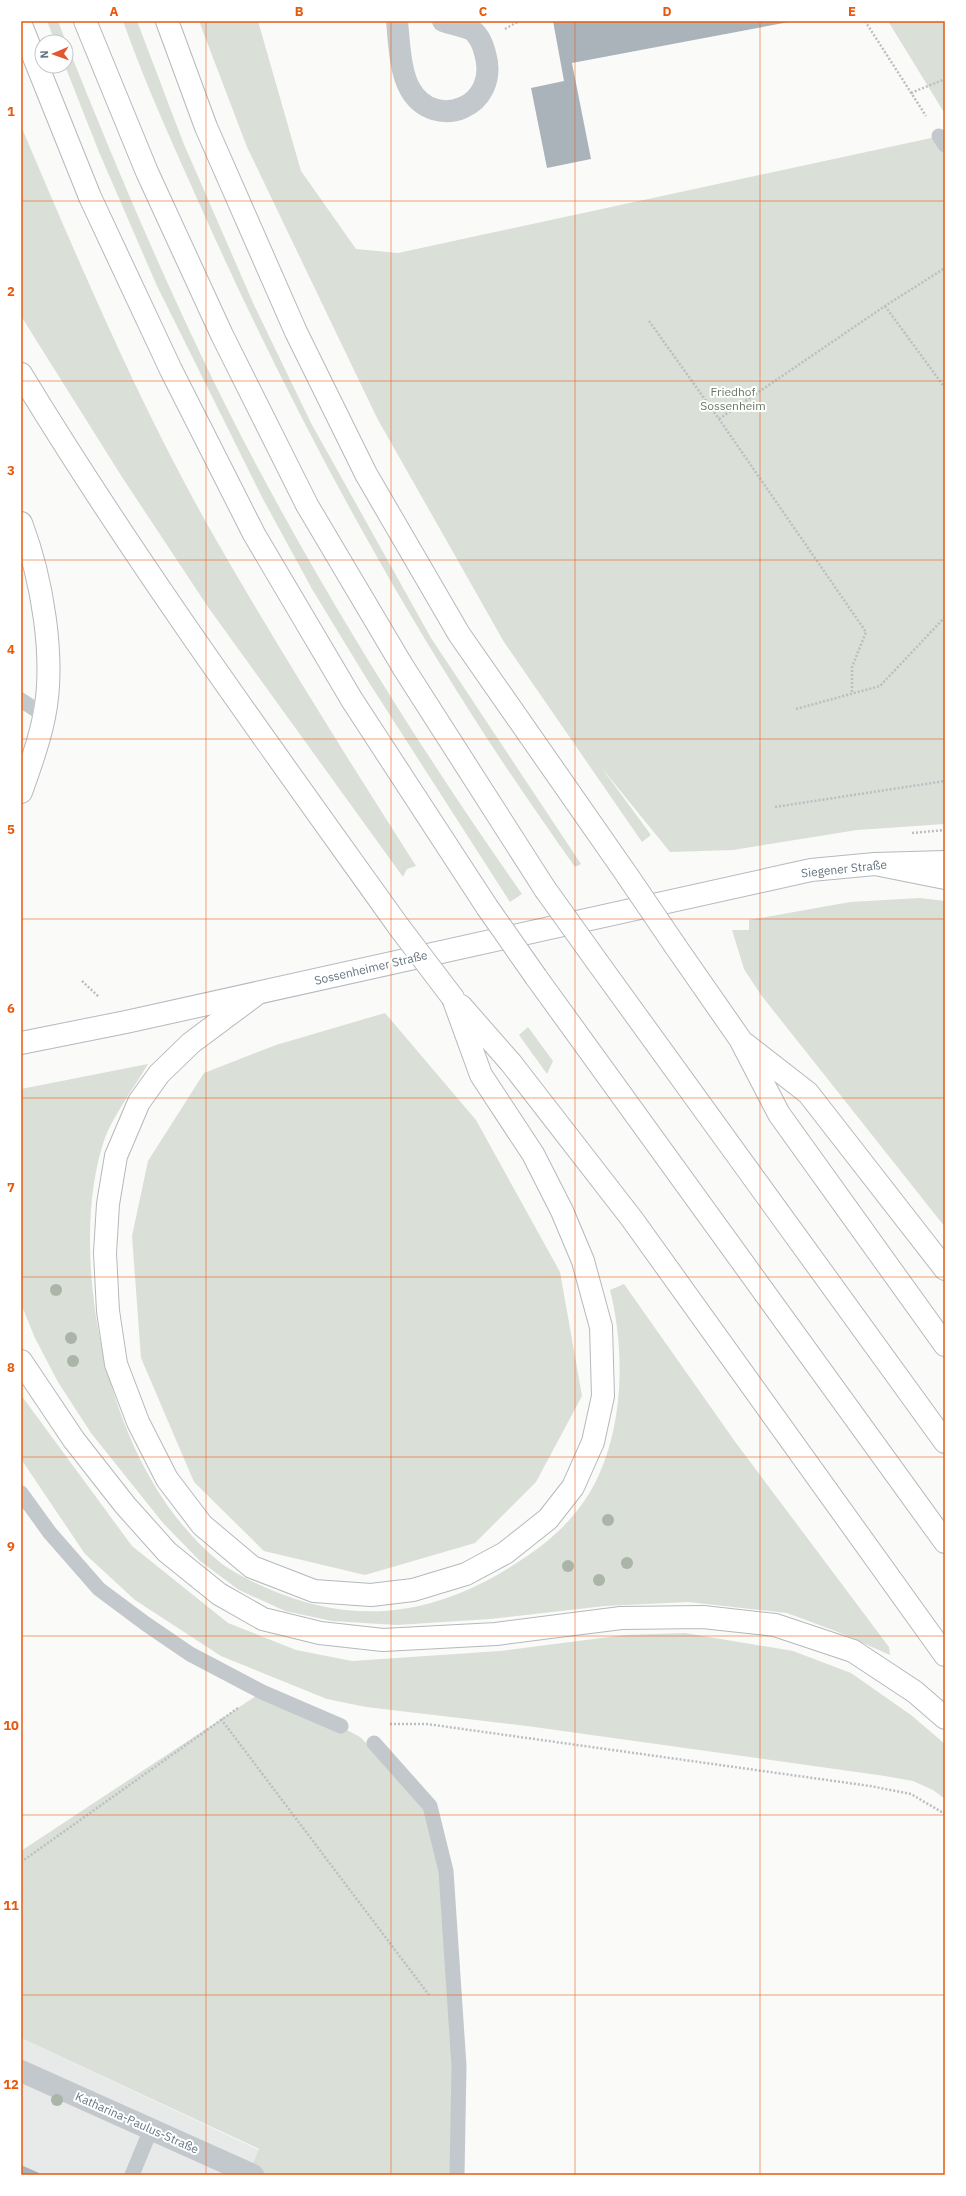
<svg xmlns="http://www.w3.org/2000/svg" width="966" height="2196" font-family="'IBM Plex Sans',sans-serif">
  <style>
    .built { fill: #e8e9e9 }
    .green { fill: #dadfd7 }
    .building { fill: #aab3b9 }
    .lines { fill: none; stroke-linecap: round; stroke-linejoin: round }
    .secondary-casing { stroke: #b3babf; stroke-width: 24 }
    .motorway-casing { stroke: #b4b9bd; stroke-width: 24 }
    .path { stroke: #bbbfc2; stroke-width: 2.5; stroke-dasharray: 2 2; stroke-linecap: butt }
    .service { stroke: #c3c8cc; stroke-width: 15 }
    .minor { stroke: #c3c8cc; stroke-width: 22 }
    .secondary { stroke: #fff; stroke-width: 22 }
    .motorway { stroke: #fff; stroke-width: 22 }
    .motorway-bridge-casing { stroke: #b4b9bd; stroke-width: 24; stroke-linecap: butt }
    .motorway-bridge { stroke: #fff; stroke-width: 22 }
    .tree { fill: #aab4a7 }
    .grid { fill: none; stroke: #e8590c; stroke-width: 1; stroke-opacity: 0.55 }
    .labels { text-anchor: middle; stroke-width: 4; stroke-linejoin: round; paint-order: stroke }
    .park-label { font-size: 12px; fill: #687a64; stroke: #fff }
    .street-label { font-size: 12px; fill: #657683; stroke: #fff }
    .neatline { fill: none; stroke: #e8590c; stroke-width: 1.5 }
    .grid-label { font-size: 13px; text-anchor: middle; font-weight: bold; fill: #e8590c }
  </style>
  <rect width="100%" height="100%" fill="#fafaf8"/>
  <path class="built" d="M21 2038 259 2150 248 2175H21Z"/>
  <path class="green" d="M47 21H58L66 42H55Z
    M123 21H137L183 142 254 305 311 423 431 638 581 864 575 867C540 817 505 767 472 715 370 555 281 386 203 212 175 149 146 86 123 21Z
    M199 21H258L301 171 356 249 398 253 945 135V824L857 830 733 850 670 852 601 767 651 835 642 842 504 642 377 418 247 147Z
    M888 21H945V114Z
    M66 42C124 187 185 331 258 468 337 616 426 757 522 894L510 902 368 681 312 589 263 499 157 286 99 152 65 66Z
    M21 126C78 260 136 397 207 524 273 640 344 753 416 866L407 869 403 877 208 607 122 477 21 316Z
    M920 898 945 901V1227L761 995 744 969 732 930H749V920L850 902Z
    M385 1013 476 1120 560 1272 582 1396 536 1482 475 1543 365 1575 264 1551 194 1482 141 1358 132 1236 148 1161 204 1073 276 1045Z
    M528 1027 553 1061 547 1074 519 1035Z
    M148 1064C135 1086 116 1112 106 1135 82 1200 88 1291 104 1357 122 1434 159 1514 222 1564 236 1574 253 1582 269 1589 356 1627 436 1615 515 1564 549 1543 578 1517 596 1481 624 1425 625 1349 610 1290L624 1284 736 1443 889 1647 890 1655 838 1632 787 1613 688 1602 605 1606 490 1619 397 1625 332 1621 285 1611 239 1590 200 1561 163 1523 91 1433 58 1382 35 1338 21 1304V1089Z
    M21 1395 132 1546 228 1623 296 1650 352 1661 500 1651 625 1635 685 1633 793 1651 851 1673 911 1715 945 1744V1799L933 1790 913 1781 885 1776 527 1726 366 1707 327 1699 221 1656 135 1600 85 1554 21 1459Z
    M262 1692 323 1717 360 1737 430 1806 446 1871 457 2175H248L259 2149 21 2038V1851Z"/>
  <path class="building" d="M553 21H788L789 22 572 63 591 159 547 168 531 88 564 81Z
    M21 2165 39 2173 38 2175H21Z"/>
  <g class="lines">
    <defs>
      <path id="secondary" d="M21 1043 126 1022 811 870 875 864 945 862"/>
      <path id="motorway" d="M85 21 147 172 222 335 307 505 403 667 545 889
        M167 21 206 127 296 332 366 474 459 634 627 875
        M21 25 90 197 171 370 254 534 352 700 487 907
        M21 374C137 565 269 745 399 927
        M21 523C42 578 56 659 44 717 39 743 30 767 21 792
        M875 864 945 878
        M676 947 740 1039 779 1114 945 1345
        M598 963 945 1442
        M536 977 945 1542
        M258 993 191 1043 159 1074 139 1102 116 1156 108 1204 105 1253 108 1311 116 1364 138 1422 167 1479 202 1525 252 1567 314 1591 371 1595 413 1590 466 1574 505 1553 548 1519 573 1487 593 1442 603 1396 601 1327 583 1261 562 1211 533 1154 481 1075 453 998
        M461 1006 511 1063 632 1219 945 1655
        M745 1044 808 1093 945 1269
        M21 1361 74 1440 125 1505 167 1552 219 1594 263 1619 320 1633 383 1640 496 1634 621 1618 703 1617 775 1625 853 1651 915 1692 945 1718"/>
    </defs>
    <use href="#secondary" class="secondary-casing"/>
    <use href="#motorway" class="motorway-casing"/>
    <path class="path" d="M865 21 926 116
      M505 29 519 21
      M911 93 945 79
      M885 306 945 388
      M649 321 719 419 866 632 852 667V694
      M719 419 885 306 945 268
      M796 709 880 686 945 617
      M775 807 945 781
      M912 833 945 830
      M82 981 99 997
      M221 1719 429 1995
      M390 1724H427L870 1786 911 1794 945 1814
      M21 1862 238 1708"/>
    <path class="service" d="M939 136 945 145
      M21 700 45 716
      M21 1493 50 1533 99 1589 146 1624 190 1654 262 1692 341 1726
      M374 1743 430 1806 446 1871 459 2066 457 2175
      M132 2175 151 2129"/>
    <path class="minor" d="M397 21C399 41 400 72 410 89 434 132 501 108 485 53 483 45 480 36 472 30 464 26 451 24 443 21
      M21 2071 253 2175"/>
    <use href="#secondary" class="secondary"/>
    <use href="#motorway" class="motorway"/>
    <defs>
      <path id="motorway-bridge" d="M627 875 676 947
        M545 889 598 963
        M487 907 536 977
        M399 927 453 998"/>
    </defs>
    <use href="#motorway-bridge" class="motorway-bridge-casing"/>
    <use href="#motorway-bridge" class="motorway-bridge"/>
  </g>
  <g class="tree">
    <circle cx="56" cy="1290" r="6"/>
    <circle cx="71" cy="1338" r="6"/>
    <circle cx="73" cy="1361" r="6"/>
    <circle cx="608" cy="1520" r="6"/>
    <circle cx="627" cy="1563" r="6"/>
    <circle cx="568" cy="1566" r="6"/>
    <circle cx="599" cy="1580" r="6"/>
    <circle cx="57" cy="2100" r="6"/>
  </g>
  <path class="grid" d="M206 21V2175M391 21V2175M575 21V2175M760 21V2175M21 201H945M21 381H945M21 560H945M21 739H945M21 919H945M21 1098H945M21 1277H945M21 1457H945M21 1636H945M21 1815H945M21 1995H945"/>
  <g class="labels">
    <g class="park-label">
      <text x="733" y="396">Friedhof<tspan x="733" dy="14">Sossenheim</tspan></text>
    </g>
    <g class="street-label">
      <text transform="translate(844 869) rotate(-6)" y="4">Siegener Straße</text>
      <text transform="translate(371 968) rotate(-13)" y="4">Sossenheimer Straße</text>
      <text transform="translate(137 2123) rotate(24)" y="4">Katharina-Paulus-Straße</text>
    </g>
  </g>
  <rect width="966" height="2196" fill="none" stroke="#ffffff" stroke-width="44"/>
  <g transform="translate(54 54) rotate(268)"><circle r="19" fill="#ffffff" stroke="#c1c8cd"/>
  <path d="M0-3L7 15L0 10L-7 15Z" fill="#e4572e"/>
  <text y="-6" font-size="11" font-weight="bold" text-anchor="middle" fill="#657683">N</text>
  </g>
  <rect x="22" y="22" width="922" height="2152" class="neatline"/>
  <g class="grid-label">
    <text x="114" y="16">A</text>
    <text x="299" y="16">B</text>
    <text x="483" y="16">C</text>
    <text x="667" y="16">D</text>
    <text x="852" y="16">E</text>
    <text x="11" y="116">1</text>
    <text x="11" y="296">2</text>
    <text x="11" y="475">3</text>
    <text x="11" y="654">4</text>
    <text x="11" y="834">5</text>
    <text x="11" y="1013">6</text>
    <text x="11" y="1192">7</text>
    <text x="11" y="1372">8</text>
    <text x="11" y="1551">9</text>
    <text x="11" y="1730">10</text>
    <text x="11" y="1910">11</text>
    <text x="11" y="2089">12</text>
  </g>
</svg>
